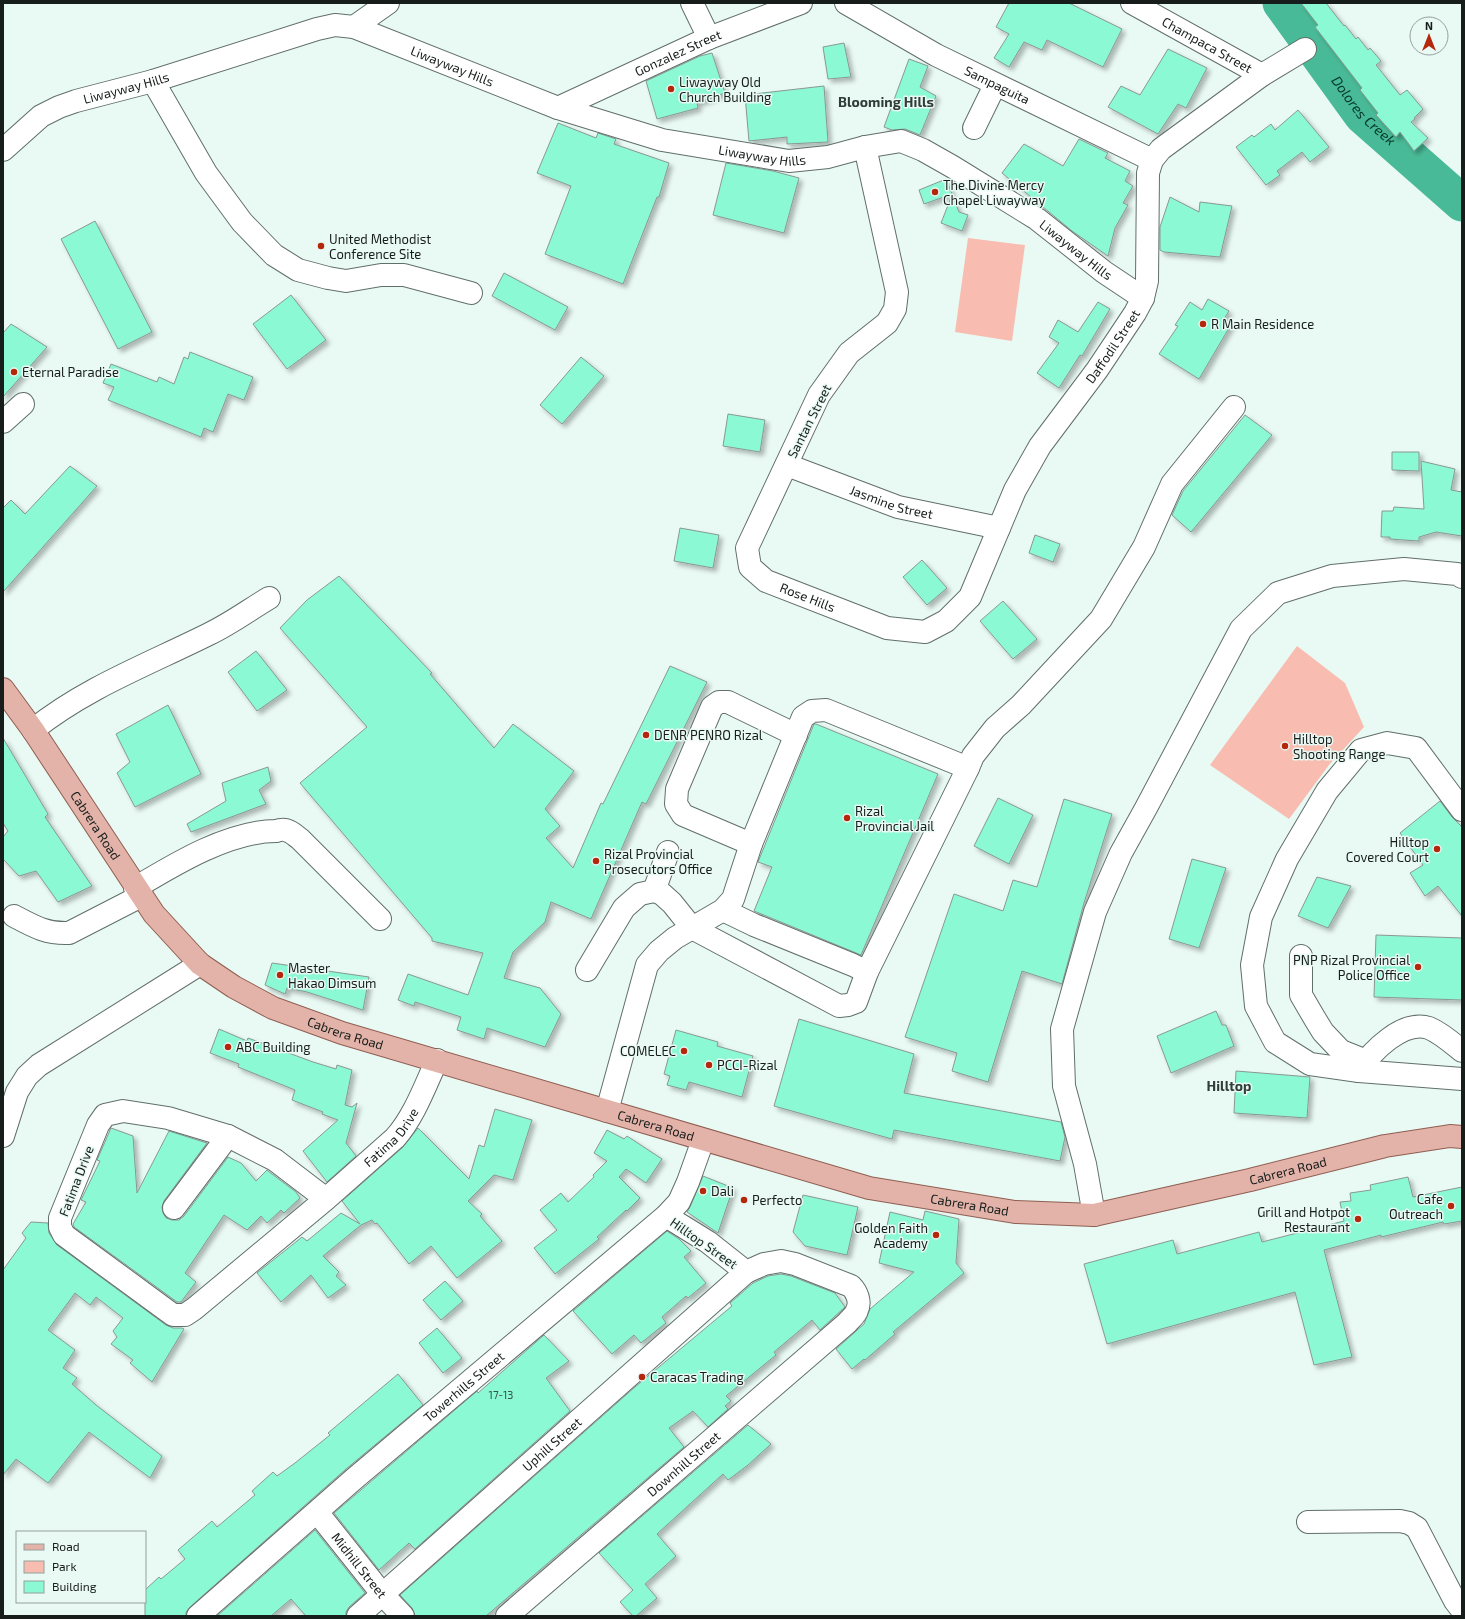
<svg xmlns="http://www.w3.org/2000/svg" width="1465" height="1619" font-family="'Exo 2',sans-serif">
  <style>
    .green { fill: #f8bdb0 }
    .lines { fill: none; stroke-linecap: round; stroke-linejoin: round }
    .river { stroke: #49ba97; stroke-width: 37 }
    .building { fill: #8bf9d3; stroke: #899892; filter: url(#shadow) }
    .minor-casing { stroke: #616f69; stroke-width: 24 }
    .major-casing { stroke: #8f5e52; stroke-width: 24 }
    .minor { stroke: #fff; stroke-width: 22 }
    .major { stroke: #e3b3a9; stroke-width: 22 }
    .poi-dot { fill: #b4270a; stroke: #e9f9f3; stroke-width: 1.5 }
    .labels { text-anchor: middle; stroke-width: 3; stroke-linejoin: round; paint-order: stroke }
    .number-label { font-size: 11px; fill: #345449 }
    .street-label { font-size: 13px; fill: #171d1b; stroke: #e9f9f3 }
    .poi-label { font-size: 13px; fill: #171d1b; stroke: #e9f9f3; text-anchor: start }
    .neighbourhood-label { font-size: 14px; font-weight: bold; fill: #2f3c37; stroke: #e9f9f3 }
    .water-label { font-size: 14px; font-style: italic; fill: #033729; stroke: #e9f9f3 }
  </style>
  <defs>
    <filter id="shadow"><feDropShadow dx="3.5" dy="3.5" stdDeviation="2" flood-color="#0004"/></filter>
  </defs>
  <rect width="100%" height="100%" fill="#e9f9f3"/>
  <path class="green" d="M968 238 1025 245 1012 341 955 332Z
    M1297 646 1345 683 1364 727 1329 765 1289 819 1210 765Z"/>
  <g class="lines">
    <path class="river" id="s1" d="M1281 3 1362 115 1462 203"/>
  </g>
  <path class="building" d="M1009 3H1069L1122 29 1103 67 1047 40 1042 50 1024 42 1009 67 994 58 1009 34 996 27Z
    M1301 3H1326L1344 26 1345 25 1356 39 1358 37 1368 50 1370 48 1381 61 1376 65 1400 95 1407 90 1423 109 1414 118 1415 119 1411 122 1428 138 1414 151 1400 132 1396 137 1376 115 1378 113 1360 90 1362 88 1315 27 1318 25Z
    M844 43 851 77 828 79 823 47Z
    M1168 49 1207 68 1186 108 1178 104 1158 134 1108 107 1121 86 1140 95Z
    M712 53 725 93 697 103 698 108 657 119 646 81 700 56Z
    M909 59 928 66 920 87 936 96 920 135 905 129 892 130 884 127Z
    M824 86 828 142 787 144V137L749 141 745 95Z
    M1298 110 1329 147 1310 162 1302 152 1277 171 1280 175 1266 185 1236 147 1252 135 1254 137 1271 124 1275 130Z
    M558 123 596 138 598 133 616 139 614 144 669 163 659 197H657L623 284 545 254 571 186 537 173Z
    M1079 139 1108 153 1105 158 1130 171 1125 181 1133 186 1123 203 1128 205 1115 228 1108 256 1072 231 1002 173 1024 144 1063 166Z
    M726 163 773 171 799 178 784 233 713 215Z
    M946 179 952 194 924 204 919 190Z
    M952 195 959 212 968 215 962 231 941 223Z
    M1170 197 1199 212 1200 202 1232 206 1220 257 1164 252 1160 250V227Z
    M95 221 152 332 118 349 61 239Z
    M504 273 568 307 555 330 492 296Z
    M291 295 326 340 287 369 253 324Z
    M1208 299 1229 311 1224 319 1232 323 1199 379 1159 354 1178 326 1175 325 1190 302 1202 310Z
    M1098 302 1110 309 1082 356 1080 355 1059 388 1037 373 1059 343 1049 337 1058 320 1078 332Z
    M11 324 47 347 3 397V333Z
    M190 352 253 377 244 400 228 394 213 432 204 428 201 437 108 400 114 387 103 383 111 364 157 382 159 377 174 384 184 357 188 359Z
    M581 357 604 376 562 424 540 405Z
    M728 414 765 420 760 452 723 446Z
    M1245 415 1272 435 1191 532 1172 515 1183 491Z
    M1392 452H1419V471L1392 470Z
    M1421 461 1455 469 1451 490 1462 492V536L1436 532 1419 537V541L1390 539V537H1381L1382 511H1393L1394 507 1424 509Z
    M70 466 97 486 3 592V508L11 500 25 514Z
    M680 528 719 535 713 568 674 561Z
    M1035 535 1060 544 1053 562 1029 553Z
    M922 560 947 588 927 605 903 577Z
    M339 576 432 673 430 674 494 748 513 724 574 771 545 809 560 826 546 838 573 868 601 803 603 804 670 666 707 682 646 804 642 802 591 919 551 902 545 922 513 952 504 978 540 988 561 1014 545 1047 487 1028 484 1039 457 1030 461 1017 415 1002 414 1006 398 1000 408 974 468 995 483 953 432 941V938L300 783 367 727 280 628 307 600Z
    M1003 601 1037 639 1013 659 980 621Z
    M256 651 287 690 257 711 228 672Z
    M168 705 201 774 135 807 117 773 130 762 116 734Z
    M814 724H816L938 774 861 955 754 911 772 867 758 862Z
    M3 738 48 814 45 817 92 886 58 902 36 871 19 876 3 859V837L8 831 3 823Z
    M268 767 271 781 259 790 266 804 191 832 187 824 226 801 222 783Z
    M998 798 1033 815 1009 864 974 846Z
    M1064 799 1112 814 1084 903 1062 984 1022 971 988 1082 952 1071 957 1053 905 1037 954 894 1003 911 1013 880 1037 887Z
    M1440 801 1452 817 1462 827V916L1438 886 1425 896 1410 873 1423 865 1400 833Z
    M1192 859 1226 868 1199 948 1169 939Z
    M1317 877 1351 886 1328 928 1298 916Z
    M1376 935 1462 938V1000L1374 997Z
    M272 963 369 977 363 1010 307 992 287 988 285 994 265 985Z
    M1216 1011 1222 1025H1226L1234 1046 1171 1073 1157 1036Z
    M799 1019 914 1054 904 1093 1061 1122 1065 1137 1060 1161 894 1130 892 1139 774 1106Z
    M219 1029 247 1041 248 1038 313 1062 336 1069 337 1065 352 1070 345 1105 352 1107 357 1103 346 1143 356 1156 327 1182 303 1151 338 1120 322 1114 323 1112 292 1100 295 1090 238 1067 239 1064 210 1053Z
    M676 1030 718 1042 717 1046 753 1056 742 1097 689 1082 686 1090 667 1085 670 1076 664 1074Z
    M1236 1071 1310 1077 1307 1118 1234 1113Z
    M495 1109 532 1120 513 1180 494 1175 468 1201 482 1214 480 1216 502 1241 457 1278 431 1246 409 1264 377 1223 375 1224 372 1220 361 1225 323 1256 339 1272 336 1276 346 1285 328 1298 311 1275 281 1302 257 1273 302 1237 307 1241 341 1213 360 1224 342 1201 403 1147 418 1128 469 1179 479 1145 484 1147Z
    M111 1128 133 1136 137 1193 169 1131 207 1143 164 1201 162 1207 163 1213 166 1218 172 1220H179L184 1216 228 1157 241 1163 256 1181 267 1170 268 1171 296 1192 300 1198 284 1213 281 1210 267 1223 261 1216 247 1230 224 1215 185 1273 196 1282 181 1302H177L74 1227 73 1224 86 1202 81 1200 100 1161 97 1160Z
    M607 1130 624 1139 627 1136 662 1159 646 1183 626 1169 619 1177 640 1198 627 1211 626 1210 597 1237 599 1239 555 1274 534 1248 557 1230 540 1210 561 1193 568 1202 594 1177 593 1175 607 1161 594 1153Z
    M703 1176 733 1188 718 1233 687 1212 690 1207Z
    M1408 1177 1413 1197 1462 1187V1221L1444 1224 1443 1222 1381 1237V1235L1324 1250 1352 1357 1314 1365 1295 1292 1107 1344 1084 1264 1173 1240 1177 1254 1259 1232 1262 1242 1344 1221 1340 1202 1351 1201 1350 1193 1371 1190 1370 1185Z
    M803 1195 858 1207 847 1255 805 1246 793 1232Z
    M925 1211 959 1219 956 1263 964 1273 893 1332 895 1334 865 1360 864 1359 852 1369 836 1349 864 1324 870 1309 914 1272 879 1263 890 1212 923 1220Z
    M31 1222 48 1223 49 1233 57 1245 166 1325 173 1328H182L184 1329 152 1382 130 1363 133 1360 111 1344 117 1337 113 1331 123 1318 96 1297 90 1305 75 1293 48 1330 75 1350 63 1368 77 1378 72 1384 96 1405 162 1456 150 1478 89 1432 48 1483 16 1459 3 1475V1270L26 1238 22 1233Z
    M667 1231 679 1239 691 1251 684 1257 706 1283 688 1298 686 1296 662 1317 666 1323 641 1343 634 1335 612 1354 573 1311Z
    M781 1274 791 1276 835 1293 845 1307 820 1330 812 1320 774 1352 776 1355 726 1396 731 1401 725 1406 728 1409 708 1427 693 1411 669 1428 684 1447 486 1616H415L412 1608 400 1595 635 1387 732 1306 730 1303 753 1283 768 1276Z
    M445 1281 463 1301 441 1320 423 1300Z
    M437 1328 462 1358 443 1373 419 1343Z
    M544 1335 569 1361 546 1378 570 1411 415 1549 409 1543 379 1570 334 1513 477 1391 478 1393Z
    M398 1374 423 1405 346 1469 190 1607 186 1612V1616H145V1590L159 1577 161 1579 185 1559 178 1550 212 1521 217 1527 255 1495 252 1491 273 1472 277 1476 295 1463 330 1435 328 1433Z
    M748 1425 771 1444 748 1465 728 1480 723 1474 657 1534 676 1556 645 1584 657 1598 636 1616H633L620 1602 633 1590 599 1553Z
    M315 1530 365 1593 349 1607 346 1612V1616H306L291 1599 271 1616H217Z"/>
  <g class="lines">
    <defs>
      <g id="minor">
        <path d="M692 3 709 38"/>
        <path id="s2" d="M846 3 936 55 1152 160"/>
        <path id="s3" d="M1132 3 1262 75"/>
        <path d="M354 27 388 3"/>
        <path d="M153 81 206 173 242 222 274 255 298 270 328 278 346 281 381 275H404L471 293"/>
        <path id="s4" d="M558 108 709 38 801 3"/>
        <path d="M974 128 995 85"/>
        <path id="s5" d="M865 147 897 292 895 309 887 323 849 353 819 395 747 548 750 567 766 581 887 628 925 632 946 621 970 597 1015 490 1040 446 1097 370 1135 313 1143 298 1147 281 1148 173 1152 160 1161 149 1262 75 1305 49"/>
        <path id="s6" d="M3 150 41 116 59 107 76 101 153 81 317 29 335 25 354 27 558 108 662 140 789 161 828 157 865 147 901 141 923 150 953 167 1037 219 1104 272 1143 298"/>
        <path d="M3 422 23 404"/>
        <path id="s7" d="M787 465 898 507 999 528"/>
        <path d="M33 730C85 688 149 664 209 634 230 624 249 610 269 598"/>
        <path d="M968 768 973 756 995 728 1021 705 1101 619 1144 547 1172 484 1234 407"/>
        <path d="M1462 810 1416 748 1387 743 1361 750 1327 791 1287 859 1261 917 1252 965 1256 1006 1275 1042 1310 1064 1359 1071 1462 1079"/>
        <path d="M751 844 683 815 676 804 677 789 712 707 719 702H728L796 735"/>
        <path d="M135 888C175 864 229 831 276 831 279 830 285 829 288 831 292 832 297 837 300 839L380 919"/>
        <path d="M654 891 668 852"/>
        <path d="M14 916C33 926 46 934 69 933L141 896"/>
        <path d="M1301 956V995L1315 1019 1323 1032 1341 1051 1366 1061"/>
        <path d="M587 970 624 908 640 894 654 891 662 894 672 903 692 928 839 1006 848 1005 856 1002 867 972"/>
        <path d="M1359 1071C1371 1052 1403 1019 1429 1028 1441 1033 1451 1042 1462 1051"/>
        <path d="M607 1111 647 965 659 951 675 938 723 910 733 899 751 844 803 717 812 711 826 710 968 768 867 972 853 965 754 925 723 910"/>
        <path d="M3 1136 17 1092 27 1076 39 1065 200 964"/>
        <path id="s8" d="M326 1199 275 1160 228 1136 168 1118 123 1111 105 1115 98 1125 60 1218V1227L64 1235 173 1315H185L194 1309 326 1199 395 1138C414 1117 425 1086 437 1060"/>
        <path d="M174 1208 228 1136"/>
        <path d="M1094 1215 1085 1164 1064 1086 1062 1029 1095 912 1121 853 1146 808 1241 629 1278 593 1332 576 1404 569 1457 574 1462 577"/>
        <path id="s9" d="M317 1512 383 1595 403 1616"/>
        <path d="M1308 1522 1400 1521 1409 1523 1417 1528 1455 1601 1462 1610"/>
        <path id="s10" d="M198 1616 354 1479 666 1216 679 1202 688 1182 703 1140"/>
        <path id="s11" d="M358 1616 746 1272"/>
        <path id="s12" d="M507 1616 847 1323C850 1319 856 1315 857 1310 861 1302 857 1292 851 1286L795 1264 781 1261 764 1264 746 1272 708 1242 666 1216"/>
      </g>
      <g id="major">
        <path id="s13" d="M3 689 33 730 154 914 200 964 234 987 273 1008 342 1033 869 1188 1015 1212 1094 1215 1250 1180 1385 1146 1450 1136 1462 1137"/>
      </g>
    </defs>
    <use href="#minor" class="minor-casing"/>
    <use href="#major" class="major-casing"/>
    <use href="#minor" class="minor"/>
    <use href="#major" class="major"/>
  </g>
  <g class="poi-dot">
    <circle cx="671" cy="89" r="4"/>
    <circle cx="935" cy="192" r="4"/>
    <circle cx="321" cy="246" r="4"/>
    <circle cx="1203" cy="324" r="4"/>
    <circle cx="14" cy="372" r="4"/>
    <circle cx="646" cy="735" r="4"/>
    <circle cx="1285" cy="746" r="4"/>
    <circle cx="847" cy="818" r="4"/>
    <circle cx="1437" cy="849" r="4"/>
    <circle cx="596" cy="861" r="4"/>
    <circle cx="1418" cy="967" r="4"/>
    <circle cx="280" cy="975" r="4"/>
    <circle cx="228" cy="1047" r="4"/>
    <circle cx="684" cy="1051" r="4"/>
    <circle cx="709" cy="1065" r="4"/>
    <circle cx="703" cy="1191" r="4"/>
    <circle cx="744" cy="1200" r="4"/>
    <circle cx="1451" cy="1206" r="4"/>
    <circle cx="1358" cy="1219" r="4"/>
    <circle cx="936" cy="1235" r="4"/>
    <circle cx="642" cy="1377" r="4"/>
  </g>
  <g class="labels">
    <g class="number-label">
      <text x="501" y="1399">17-13</text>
    </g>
    <g class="street-label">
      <text dy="5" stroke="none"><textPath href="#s3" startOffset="86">Champaca Street</textPath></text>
      <text dy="5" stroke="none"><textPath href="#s4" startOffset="132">Gonzalez Street</textPath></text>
      <text dy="5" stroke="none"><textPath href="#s6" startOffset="484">Liwayway Hills</textPath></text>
      <text dy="5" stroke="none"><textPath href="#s2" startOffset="172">Sampaguita</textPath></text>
      <text dy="5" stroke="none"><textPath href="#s6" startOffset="141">Liwayway Hills</textPath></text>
      <text dy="5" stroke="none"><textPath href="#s6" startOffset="808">Liwayway Hills</textPath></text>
      <text dy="5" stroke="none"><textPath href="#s6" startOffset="1156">Liwayway Hills</textPath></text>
      <text dy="5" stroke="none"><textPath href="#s5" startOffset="1007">Daffodil Street</textPath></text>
      <text transform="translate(809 421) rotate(-63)" y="5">Santan Street</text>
      <text dy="5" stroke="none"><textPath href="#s7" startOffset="111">Jasmine Street</textPath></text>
      <text dy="5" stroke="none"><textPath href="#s5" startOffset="536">Rose Hills</textPath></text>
      <text dy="5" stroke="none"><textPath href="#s13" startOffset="165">Cabrera Road</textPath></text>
      <text dy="5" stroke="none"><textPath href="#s13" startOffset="501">Cabrera Road</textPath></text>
      <text dy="5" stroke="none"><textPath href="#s13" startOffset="825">Cabrera Road</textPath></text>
      <text dy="5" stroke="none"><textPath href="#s8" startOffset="794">Fatima Drive</textPath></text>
      <text dy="5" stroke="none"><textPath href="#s13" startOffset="1473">Cabrera Road</textPath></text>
      <text transform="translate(76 1181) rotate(-69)" y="5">Fatima Drive</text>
      <text dy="5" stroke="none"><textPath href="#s13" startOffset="1149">Cabrera Road</textPath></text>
      <text transform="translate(704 1243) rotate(35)" y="5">Hilltop Street</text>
      <text dy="5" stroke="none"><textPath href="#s10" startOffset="351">Towerhills Street</textPath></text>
      <text dy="5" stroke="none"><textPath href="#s11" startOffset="259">Uphill Street</textPath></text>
      <text dy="5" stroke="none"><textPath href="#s12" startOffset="233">Downhill Street</textPath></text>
      <text dy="5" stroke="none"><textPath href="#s9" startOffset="68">Midhill Street</textPath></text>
    </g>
    <g class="poi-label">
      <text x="679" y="87">Liwayway Old<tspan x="679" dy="15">Church Building</tspan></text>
      <text x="943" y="190">The Divine Mercy<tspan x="943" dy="15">Chapel Liwayway</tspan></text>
      <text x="329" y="244">United Methodist<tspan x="329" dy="15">Conference Site</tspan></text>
      <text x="1211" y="329">R Main Residence</text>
      <text x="22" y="377">Eternal Paradise</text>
      <text x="654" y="740">DENR PENRO Rizal</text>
      <text x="1293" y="744">Hilltop<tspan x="1293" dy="15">Shooting Range</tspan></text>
      <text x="855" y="816">Rizal<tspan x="855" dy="15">Provincial Jail</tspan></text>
      <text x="1429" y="847" text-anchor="end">Hilltop<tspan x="1429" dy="15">Covered Court</tspan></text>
      <text x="604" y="859">Rizal Provincial<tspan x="604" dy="15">Prosecutors Office</tspan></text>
      <text x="1410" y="965" text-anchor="end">PNP Rizal Provincial<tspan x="1410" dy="15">Police Office</tspan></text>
      <text x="288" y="973">Master<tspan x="288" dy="15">Hakao Dimsum</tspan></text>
      <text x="236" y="1052">ABC Building</text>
      <text x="676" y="1056" text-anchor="end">COMELEC</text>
      <text x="717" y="1070">PCCI-Rizal</text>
      <text x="711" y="1196">Dali</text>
      <text x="1443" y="1204" text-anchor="end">Cafe<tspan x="1443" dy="15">Outreach</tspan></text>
      <text x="752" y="1205">Perfecto</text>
      <text x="1350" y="1217" text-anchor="end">Grill and Hotpot<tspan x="1350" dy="15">Restaurant</tspan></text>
      <text x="928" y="1233" text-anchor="end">Golden Faith<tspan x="928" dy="15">Academy</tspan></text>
      <text x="650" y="1382">Caracas Trading</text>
    </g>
    <g class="neighbourhood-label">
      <text x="886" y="107">Blooming Hills</text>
      <text x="1229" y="1091">Hilltop</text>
    </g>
    <g class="water-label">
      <text dy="5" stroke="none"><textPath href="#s1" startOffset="136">Dolores Creek</textPath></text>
    </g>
  </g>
  <rect width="1465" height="1619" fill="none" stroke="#171d1b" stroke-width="8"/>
  <rect x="16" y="1531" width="130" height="72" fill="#e9f9f3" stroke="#95a19d"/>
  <rect x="24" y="1544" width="20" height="6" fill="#e3b3a9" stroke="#95a19d"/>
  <text x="52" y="1551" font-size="12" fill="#171d1b">Road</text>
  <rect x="24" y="1561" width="20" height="12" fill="#f8bdb0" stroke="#95a19d"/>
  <text x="52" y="1571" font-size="12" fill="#171d1b">Park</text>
  <rect x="24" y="1581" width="20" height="12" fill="#8bf9d3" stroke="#95a19d"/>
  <text x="52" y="1591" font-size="12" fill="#171d1b">Building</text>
  <g transform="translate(1429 36)"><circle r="19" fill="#e9f9f3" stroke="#95a19d"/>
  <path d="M0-3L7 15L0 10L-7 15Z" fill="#b4270a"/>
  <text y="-6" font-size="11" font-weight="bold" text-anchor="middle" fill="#171d1b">N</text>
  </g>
</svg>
